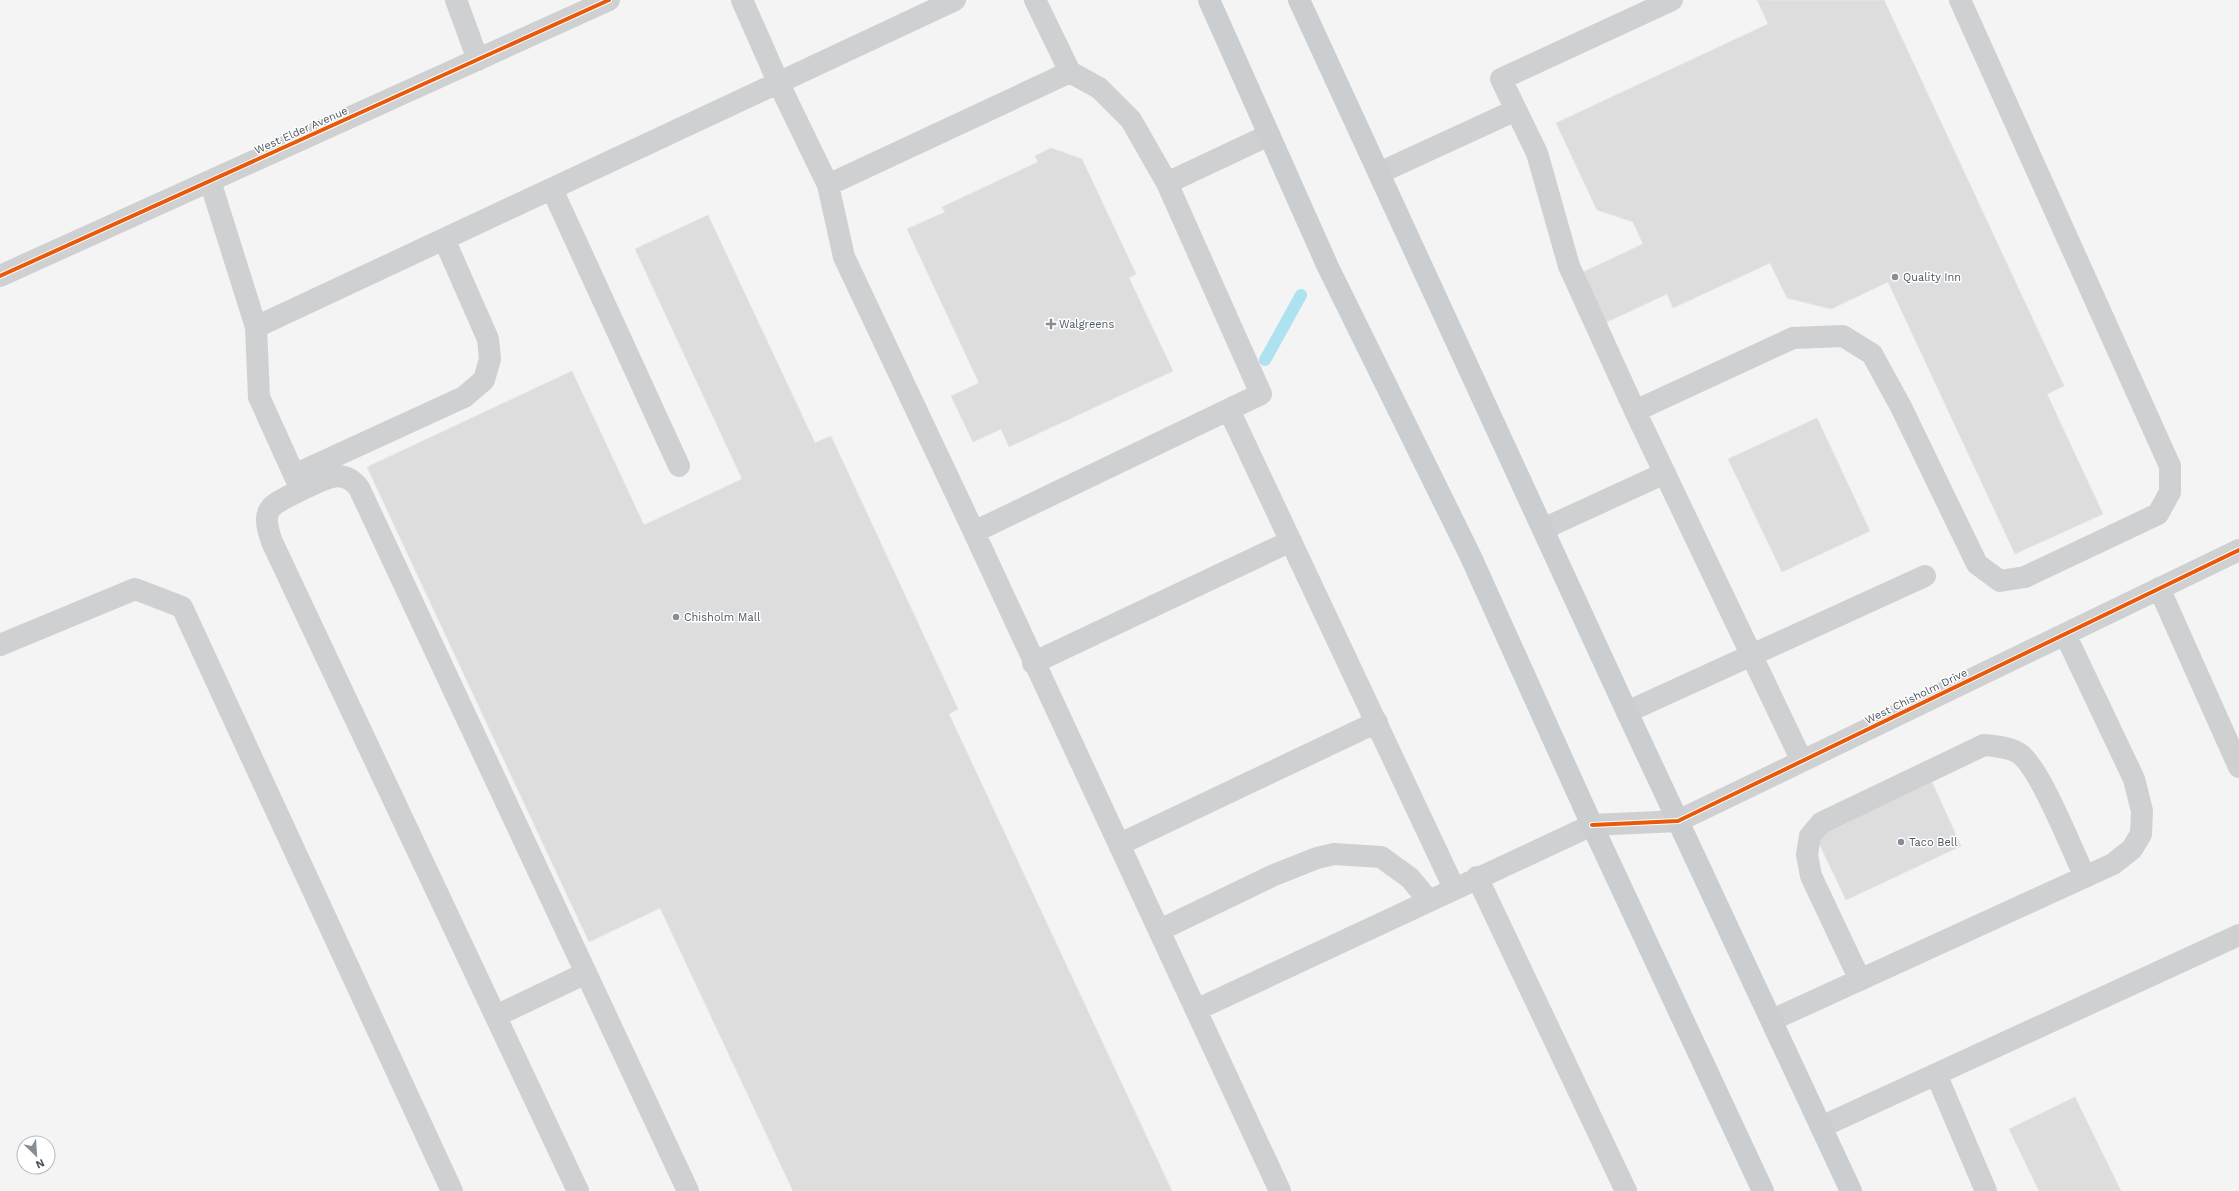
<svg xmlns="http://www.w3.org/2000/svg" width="2239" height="1191" font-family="'Work Sans',sans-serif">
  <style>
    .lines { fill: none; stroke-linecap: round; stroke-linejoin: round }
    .stream { stroke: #aee2f0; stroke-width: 12 }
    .building { fill: #ddddde; stroke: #e5e6e7 }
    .minor { stroke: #ced0d2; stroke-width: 22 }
    .major { stroke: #caced1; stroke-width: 22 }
    .cycleway-casing { stroke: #fff; stroke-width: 6 }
    .cycleway { stroke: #e8590c; stroke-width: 4 }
    .poi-dot { fill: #868d94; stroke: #fff; stroke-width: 1.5 }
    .labels { text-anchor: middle; stroke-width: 3; stroke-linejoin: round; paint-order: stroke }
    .street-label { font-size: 11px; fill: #4a5661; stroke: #fff }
    .poi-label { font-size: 11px; fill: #4a5661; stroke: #fff; text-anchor: start }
  </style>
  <rect width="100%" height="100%" fill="#f4f4f4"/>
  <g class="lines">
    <path class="stream" d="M1265 360 1301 295"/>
  </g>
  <path class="building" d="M1757 0H1884L2064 386 2047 394 2103 514 2015 554 1888 282 1831 309 1787 298 1770 263 1673 308 1667 294 1605 323 1581 273 1643 244 1633 222 1597 210 1556 123 1768 24Z
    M1051 148 1082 159 1136 274 1129 278 1173 371 1009 447 1001 429 973 442 951 396 979 383 907 229 945 212 942 207 1038 162 1035 156Z
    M708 215 815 443 831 436 958 709 949 714 1172 1191H793L660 908 589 942 367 467 572 371 644 525 742 479 635 249Z
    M1817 418 1870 531 1782 572 1728 459Z
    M1932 782 1961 846 1846 900 1816 837Z
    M2075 1097 2121 1191H2039L2009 1129Z"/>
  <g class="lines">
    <path class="minor" d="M456 0 478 60
      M742 0 779 84 828 185 844 257 974 532 1280 1191
      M1035 0 1070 72 1099 88 1131 120 1167 183 1269 135
      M1379 173 1516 110
      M210 181 256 327 259 397 301 490C322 481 342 465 359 488L688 1191
      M828 185 1070 72
      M552 189 679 466
      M0 276 609 0
      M256 327 955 0
      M1229 410 1454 888
      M1635 411 1569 266 1537 153 1501 79 1672 0
      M294 475 464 397 484 380 490 359 488 339 444 239
      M301 490C272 505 259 506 272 542L578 1191
      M1543 529 1665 473
      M974 532 1261 394 1167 183
      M2159 588 2239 767
      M0 645 135 589 182 607 452 1191
      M1033 663 1291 541
      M1627 712 1925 576
      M1802 761 1635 411 1793 338 1843 336 1872 354 1901 407 1977 564 2000 581 2025 577 2158 514 2170 492V466L1960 0
      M1120 844 1377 722
      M1477 877 1626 1191
      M1160 930 1274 875 1317 858 1334 854 1381 857 1410 878 1428 900
      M1860 980 1811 876 1807 855 1810 836 1821 823 1984 745C1995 746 2010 747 2020 754 2041 770 2072 850 2085 877
      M1196 1010 1592 825 1678 821 2239 550
      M496 1016 586 973
      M1772 1020 2113 864 2132 849 2141 834 2142 811 2134 779 2065 634
      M1936 1074 1986 1191
      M1821 1127 2239 935"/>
    <path class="major" d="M1209 0 1328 267 1470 555 1592 825 1763 1191
      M1299 0 1627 712 1851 1191"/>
    <defs>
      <path id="cycleway" d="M0 276 609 0
        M1592 825 1678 821 2239 550"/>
    </defs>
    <use href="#cycleway" class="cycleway-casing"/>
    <use href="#cycleway" class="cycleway"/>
  </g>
  <g class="poi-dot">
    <circle cx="1895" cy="277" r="4"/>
    <path d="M1049 318h4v4h4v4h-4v4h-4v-4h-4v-4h4z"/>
    <circle cx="676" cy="617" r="4"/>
    <circle cx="1901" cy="842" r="4"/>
  </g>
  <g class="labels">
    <g class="street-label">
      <text transform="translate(301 130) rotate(-24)" y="4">West Elder Avenue</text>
      <text transform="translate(1916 696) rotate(-26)" y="4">West Chisholm Drive</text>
    </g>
    <g class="poi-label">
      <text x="1903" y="281">Quality Inn</text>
      <text x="1059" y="328">Walgreens</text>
      <text x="684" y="621">Chisholm Mall</text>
      <text x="1909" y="846">Taco Bell</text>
    </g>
  </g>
  <g transform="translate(36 1155) rotate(155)"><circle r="19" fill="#ffffff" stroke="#b7bbc0"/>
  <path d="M0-3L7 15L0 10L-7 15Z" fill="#868d94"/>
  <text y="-6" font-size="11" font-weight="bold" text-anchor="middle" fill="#4a5661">N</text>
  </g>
</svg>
